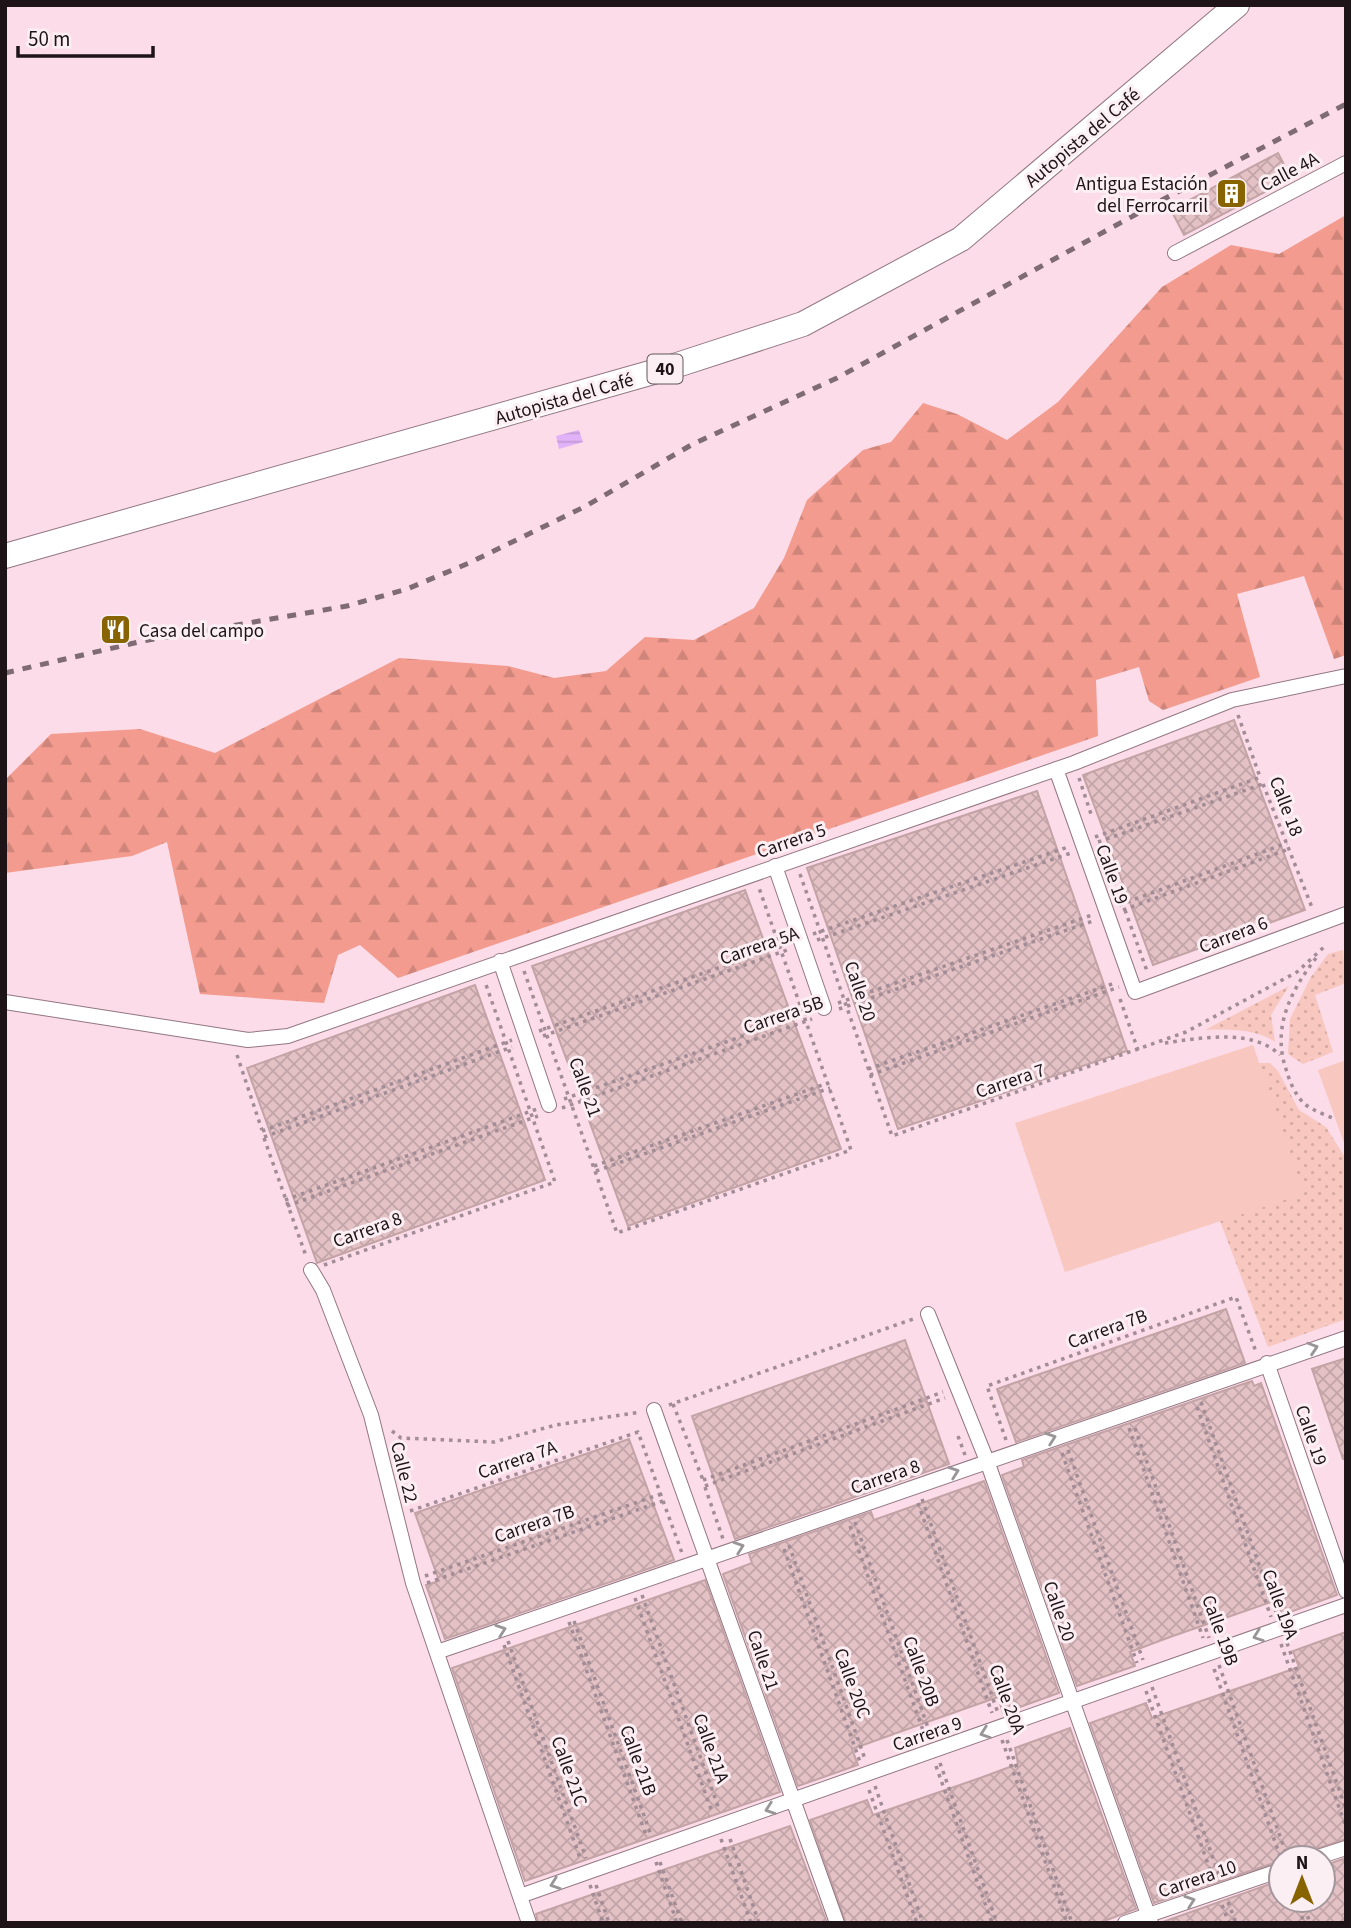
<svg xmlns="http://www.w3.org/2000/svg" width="1351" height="1928" font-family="'Source Sans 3',sans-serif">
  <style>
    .grass { fill: url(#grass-dots) }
    .forest { fill: url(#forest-firs) }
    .pitch { fill: #f8c7bf }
    .water { fill: url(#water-rules) }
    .building { fill: url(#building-cross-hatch); stroke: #c3a3a6; stroke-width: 2 }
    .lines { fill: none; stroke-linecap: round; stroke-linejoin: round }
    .minor-casing { stroke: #937782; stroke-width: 16 }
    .trunk-casing { stroke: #937782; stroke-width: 26 }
    .path { stroke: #a28c95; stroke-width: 3.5; stroke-dasharray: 3.5 5; stroke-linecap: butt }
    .minor { stroke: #fff; stroke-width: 14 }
    .trunk { stroke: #fff; stroke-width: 24 }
    .rail { stroke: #7e6b73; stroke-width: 5; stroke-dasharray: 9 9; stroke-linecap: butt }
    .oneway { stroke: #9a9597 }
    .labels { text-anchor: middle; stroke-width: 6; stroke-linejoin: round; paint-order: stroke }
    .shield { fill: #fceff4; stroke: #61565a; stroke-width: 2 }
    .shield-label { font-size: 18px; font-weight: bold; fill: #1e1418 }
    .street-label { font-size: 19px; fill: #1e1418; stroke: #fceff4 }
    .poi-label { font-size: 19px; fill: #1e1418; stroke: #fceff4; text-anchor: end }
  </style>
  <defs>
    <pattern id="grass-dots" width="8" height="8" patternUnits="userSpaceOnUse" patternTransform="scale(1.75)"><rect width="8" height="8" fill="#f8c7bf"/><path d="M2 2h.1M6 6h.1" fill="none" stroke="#d4aaa3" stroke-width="1.8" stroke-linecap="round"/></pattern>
    <pattern id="forest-firs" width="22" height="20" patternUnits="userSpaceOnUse" patternTransform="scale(1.75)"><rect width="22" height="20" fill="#f39b8e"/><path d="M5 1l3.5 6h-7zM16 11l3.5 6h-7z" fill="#d0857a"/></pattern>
    <pattern id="water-rules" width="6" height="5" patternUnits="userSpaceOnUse" patternTransform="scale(1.75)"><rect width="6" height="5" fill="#e1b2f8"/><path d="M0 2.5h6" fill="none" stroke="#c198d4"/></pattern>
    <pattern id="building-cross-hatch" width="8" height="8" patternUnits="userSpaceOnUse" patternTransform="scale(1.75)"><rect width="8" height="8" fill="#e3c1c5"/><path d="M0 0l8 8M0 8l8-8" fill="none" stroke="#c2a5a8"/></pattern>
  </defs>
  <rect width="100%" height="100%" fill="#fbdce8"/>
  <path class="grass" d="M1343 950 1346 983 1315 995 1333 1052 1303 1064 1288 1054 1290 1019 1311 977 1328 954Z
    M1289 986 1271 1015 1275 1042C1257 1029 1227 1029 1205 1030Z
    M1259 1063H1270L1278 1071 1299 1110 1326 1127 1346 1159V1319L1268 1347 1220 1221 1302 1194Z"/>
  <path class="forest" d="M1346 215V655L1334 659 1304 576 1237 594 1260 677 1163 710 1149 701 1139 667 1096 680 1098 736 398 978 360 945 338 955 324 1003 200 994 167 842 132 856 5 873V780L51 734 140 729 215 753 399 658 508 666 554 678 606 671 645 637 694 640 754 608 784 558 807 500 863 450 891 442 923 403 957 414 1007 440 1058 402 1162 287 1231 245 1279 254Z"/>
  <path class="pitch" d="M1253 1045 1303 1194 1065 1272 1015 1123Z
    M1346 1060V1143H1344L1318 1070Z"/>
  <path class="water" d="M579 430 583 442 559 449 556 436Z"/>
  <path class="building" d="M1278 153 1291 178 1184 235 1171 210Z
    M1234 720 1305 910 1153 965 1083 775Z
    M1037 791 1127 1051 898 1129 807 868Z
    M745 890 841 1149 628 1226 532 966Z
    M475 985 545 1180 317 1263 247 1068Z
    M1226 1309 1245 1363 1016 1442 997 1389Z
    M905 1340 949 1464 735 1539 692 1416Z
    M1346 1358V1459H1343L1312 1369Z
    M1252 1381 1254 1386 1261 1383 1337 1595 1282 1615 1277 1600 1170 1637 1130 1652 1135 1666 1077 1686 1002 1475 1024 1467 1022 1460Z
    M629 1439 674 1560 445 1639 426 1585 439 1581 415 1513Z
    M984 1481 1059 1693 1003 1713 998 1697 930 1721 852 1749 858 1765 798 1786 723 1574 752 1563 749 1554 871 1512 874 1520Z
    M705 1580 780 1792 525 1881 452 1668Z
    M1346 1632V1839L1154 1903 1090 1723 1146 1703 1152 1718 1259 1681 1299 1667 1293 1651Z
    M1070 1728 1136 1909 1099 1923H846L810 1820 867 1800 873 1815 980 1778 1018 1764 1015 1748Z
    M790 1826 827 1923H538L536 1914Z
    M1346 1858V1913L1342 1915 1345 1923H1160L1281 1880V1900H1323V1866Z"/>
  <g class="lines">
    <defs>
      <path id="minor" d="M1175 253 1346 163
        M1056 769 1135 992 1346 914
        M775 866 824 1008
        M500 961 549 1105
        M5 1002 248 1040 288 1036 1074 763 1232 700 1346 676
        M311 1270 323 1290 371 1415 413 1583 529 1923
        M928 1314 987 1461 1151 1923
        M1267 1363 1346 1591
        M654 1410 837 1923
        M437 1652 1346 1338
        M1315 1858 1346 1848
        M520 1896 1346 1605
        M1125 1923 1281 1870"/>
      <path id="trunk" d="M5 556 671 367 803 324 961 239 1237 5"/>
    </defs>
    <use href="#minor" class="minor-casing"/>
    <use href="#trunk" class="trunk-casing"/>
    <path class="path" d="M1238 715 1260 777
      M1079 778 1091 814
      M1263 784 1313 910
      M1095 837 1261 777
      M1098 842 1263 784
      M800 874 892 1136 1186 1032 1297 972 1324 947
      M1114 881 1122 903
      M1119 905 1287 843
      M1123 910 1289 849
      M1125 910 1147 971
      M813 934 1068 847
      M817 940 1071 853
      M1316 958C1290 992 1271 1029 1287 1072 1290 1083 1297 1098 1306 1105 1314 1111 1326 1115 1335 1119
      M524 971 617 1233 851 1150 759 888
      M1120 999 1138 1050
      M838 1003 1092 915
      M839 1009 1093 921
      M539 1031 786 944
      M543 1036 790 949
      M1165 1043C1200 1038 1252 1028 1280 1055
      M237 1055 262 1130
      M868 1069 1115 983
      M870 1075 1119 987
      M564 1099 811 1012
      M562 1108 812 1019
      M262 1131 512 1040
      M264 1137 512 1047
      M264 1138 306 1256
      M594 1166 828 1083
      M596 1171 830 1088
      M285 1200 537 1109
      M287 1206 538 1116
      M324 1265 555 1182 485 982
      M1201 1402 1276 1612
      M673 1404 703 1480
      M669 1405 916 1318
      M1197 1407 1271 1617
      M1129 1428 1203 1638
      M1135 1428 1209 1638
      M392 1431 401 1438 494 1442 556 1425 641 1412
      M958 1436 965 1455
      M1006 1440 987 1386 1236 1297 1256 1352
      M1068 1450 1143 1660
      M1062 1453 1137 1663
      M703 1480 943 1392
      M705 1486 945 1398
      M705 1487 723 1539
      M922 1499 998 1713
      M918 1503 992 1713
      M410 1511 638 1432 682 1553
      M855 1522 931 1736
      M850 1526 925 1736
      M789 1545 865 1759
      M784 1549 860 1762
      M425 1576 661 1494
      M427 1583 663 1501
      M642 1595 719 1809
      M635 1598 712 1812
      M574 1621 651 1835
      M569 1622 646 1835
      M508 1641 586 1858
      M1287 1643 1346 1809
      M1281 1644 1346 1827
      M504 1645 580 1858
      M1219 1665 1287 1856
      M1214 1669 1280 1856
      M1152 1687 1219 1875
      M1146 1691 1213 1878
      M1002 1740 1067 1923
      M1007 1740 1072 1923
      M940 1763 997 1923
      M936 1766 992 1923
      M875 1786 923 1923
      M869 1790 917 1923
      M721 1839 751 1923
      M730 1839 759 1923
      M656 1862 677 1923
      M660 1862 682 1923
      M590 1885 603 1923
      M596 1885 609 1923
      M1296 1900 1304 1923
      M1302 1900 1310 1923
      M1228 1902 1236 1923
      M1222 1905 1229 1923"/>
    <use href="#minor" class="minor"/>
    <use href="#trunk" class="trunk"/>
    <path class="rail" d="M5 673 143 641 347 606 407 589 469 563 584 507 693 444 837 378 1164 199 1346 104"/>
  </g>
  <defs><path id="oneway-chevron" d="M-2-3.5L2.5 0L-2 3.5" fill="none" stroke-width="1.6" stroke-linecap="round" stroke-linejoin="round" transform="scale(1.75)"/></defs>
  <g class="oneway">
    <use href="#oneway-chevron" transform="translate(1313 1348) rotate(-18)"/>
    <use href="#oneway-chevron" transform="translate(1051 1438) rotate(-19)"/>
    <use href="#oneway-chevron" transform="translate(954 1472) rotate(-19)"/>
    <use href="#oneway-chevron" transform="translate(739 1547) rotate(-19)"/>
    <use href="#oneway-chevron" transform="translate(501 1630) rotate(-19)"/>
    <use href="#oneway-chevron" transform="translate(1258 1636) rotate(160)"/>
    <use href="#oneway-chevron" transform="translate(985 1733) rotate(161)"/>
    <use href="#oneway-chevron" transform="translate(770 1809) rotate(161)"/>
    <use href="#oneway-chevron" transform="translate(555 1884) rotate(161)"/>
    <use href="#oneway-chevron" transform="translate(1190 1901) rotate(-19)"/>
  </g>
  <defs>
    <symbol id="building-square" viewBox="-11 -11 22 22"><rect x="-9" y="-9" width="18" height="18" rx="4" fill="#876400" stroke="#fceff4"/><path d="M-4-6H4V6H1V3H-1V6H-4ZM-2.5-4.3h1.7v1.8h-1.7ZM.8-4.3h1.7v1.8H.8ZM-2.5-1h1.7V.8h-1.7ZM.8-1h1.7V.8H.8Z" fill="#fff"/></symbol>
    <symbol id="restaurant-square" viewBox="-11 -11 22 22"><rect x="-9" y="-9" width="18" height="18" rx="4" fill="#876400" stroke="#fceff4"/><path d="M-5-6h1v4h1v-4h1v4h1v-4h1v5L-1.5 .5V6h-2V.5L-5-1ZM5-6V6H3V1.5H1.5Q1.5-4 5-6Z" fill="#fff"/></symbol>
  </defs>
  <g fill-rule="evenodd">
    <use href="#building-square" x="1214" y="176" width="35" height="35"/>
    <use href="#restaurant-square" x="98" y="612" width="35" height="35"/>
  </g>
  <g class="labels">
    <rect class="shield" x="647.5" y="354.5" width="35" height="29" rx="5"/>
    <g class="shield-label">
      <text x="665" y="375">40</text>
    </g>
    <g class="street-label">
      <text transform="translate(1082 137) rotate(-40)" y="7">Autopista del Café</text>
      <text transform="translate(1289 171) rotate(-28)" y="7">Calle 4A</text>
      <text transform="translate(564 398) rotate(-16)" y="7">Autopista del Café</text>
      <text transform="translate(1287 806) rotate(69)" y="7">Calle 18</text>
      <text transform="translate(791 840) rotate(-19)" y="7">Carrera 5</text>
      <text transform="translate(1113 874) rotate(70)" y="7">Calle 19</text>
      <text transform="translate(1233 934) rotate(-21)" y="7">Carrera 6</text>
      <text transform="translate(759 945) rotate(-19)" y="7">Carrera 5A</text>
      <text transform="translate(861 991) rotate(71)" y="7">Calle 20</text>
      <text transform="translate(783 1014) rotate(-19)" y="7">Carrera 5B</text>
      <text transform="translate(1010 1080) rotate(-19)" y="7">Carrera 7</text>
      <text transform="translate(586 1087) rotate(70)" y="7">Calle 21</text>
      <text transform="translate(367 1229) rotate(-20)" y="7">Carrera 8</text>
      <text transform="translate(1107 1328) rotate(-20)" y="7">Carrera 7B</text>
      <text transform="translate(1312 1435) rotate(71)" y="7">Calle 19</text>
      <text transform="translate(517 1459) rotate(-19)" y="7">Carrera 7A</text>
      <text transform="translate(405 1472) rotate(76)" y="7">Calle 22</text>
      <text transform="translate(885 1476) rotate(-19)" y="7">Carrera 8</text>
      <text transform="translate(534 1523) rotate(-19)" y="7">Carrera 7B</text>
      <text transform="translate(1281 1604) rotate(70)" y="7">Calle 19A</text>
      <text transform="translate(1060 1611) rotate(71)" y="7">Calle 20</text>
      <text transform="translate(1221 1630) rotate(70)" y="7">Calle 19B</text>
      <text transform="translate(764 1660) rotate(71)" y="7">Calle 21</text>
      <text transform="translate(922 1671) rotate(70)" y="7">Calle 20B</text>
      <text transform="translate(853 1683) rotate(70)" y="7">Calle 20C</text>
      <text transform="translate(1008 1699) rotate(70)" y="7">Calle 20A</text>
      <text transform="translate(927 1733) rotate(-19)" y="7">Carrera 9</text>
      <text transform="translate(712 1748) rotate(70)" y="7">Calle 21A</text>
      <text transform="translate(639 1760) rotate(70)" y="7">Calle 21B</text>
      <text transform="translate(570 1771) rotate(70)" y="7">Calle 21C</text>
      <text transform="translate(1197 1878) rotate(-19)" y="7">Carrera 10</text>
    </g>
    <g class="poi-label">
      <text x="1208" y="190">Antigua Estación<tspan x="1208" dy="22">del Ferrocarril</tspan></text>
      <text x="139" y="637" text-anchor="start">Casa del campo</text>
    </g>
  </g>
  <rect width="1351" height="1928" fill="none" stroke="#1e1418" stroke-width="14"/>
  <g transform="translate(1302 1879)"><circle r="33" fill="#fceff4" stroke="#a3979c" stroke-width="2"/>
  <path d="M0-5L12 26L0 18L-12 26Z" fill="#876400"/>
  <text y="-10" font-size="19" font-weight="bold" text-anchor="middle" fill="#1e1418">N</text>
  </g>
  <path d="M18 46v10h135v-10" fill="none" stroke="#1e1418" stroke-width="3.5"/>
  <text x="28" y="46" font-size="21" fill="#1e1418" stroke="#fceff4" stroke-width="5" paint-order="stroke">50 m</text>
</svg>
